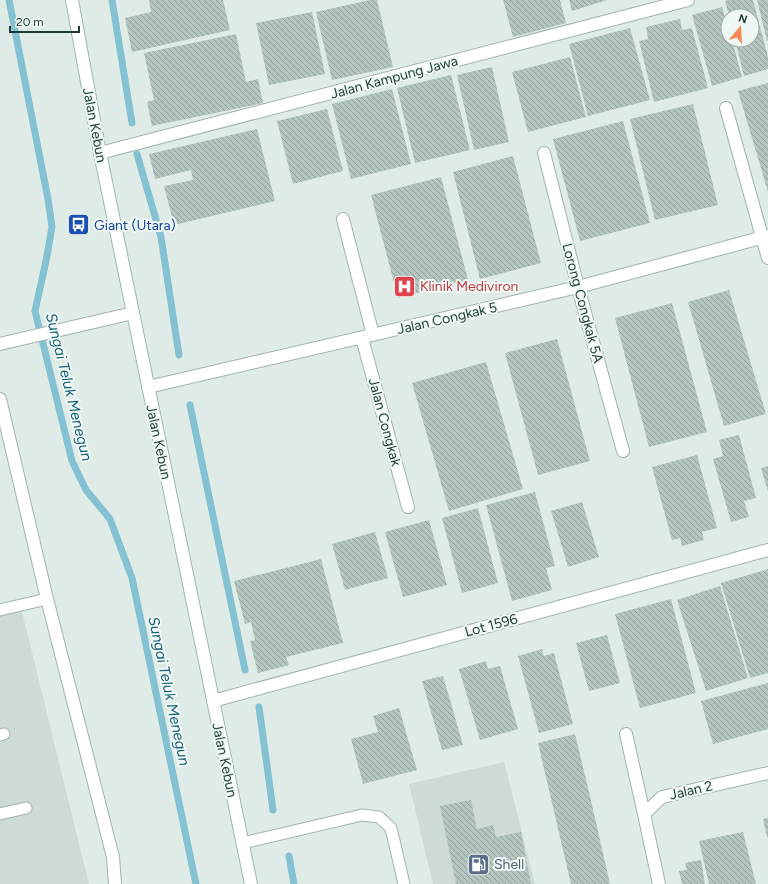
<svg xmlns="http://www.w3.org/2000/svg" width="768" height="884" font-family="Figtree,sans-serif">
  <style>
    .built { fill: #cddad5 }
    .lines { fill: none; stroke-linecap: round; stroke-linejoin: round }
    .stream { stroke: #84c1d2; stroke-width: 7 }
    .building { fill: url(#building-back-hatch) }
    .lane-casing { stroke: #a2b3ad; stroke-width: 13 }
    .street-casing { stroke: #a2b3ad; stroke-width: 14 }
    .secondary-casing { stroke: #9db7af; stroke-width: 14 }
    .lane { stroke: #fff; stroke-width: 11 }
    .street { stroke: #fff; stroke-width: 12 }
    .secondary { stroke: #fff; stroke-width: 12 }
    .labels { text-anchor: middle; stroke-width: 4; stroke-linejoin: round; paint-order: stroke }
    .street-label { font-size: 14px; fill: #1f3b35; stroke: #eff7f4 }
    .transit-label { font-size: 14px; fill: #164399; stroke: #eff7f4; text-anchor: start }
    .health-label { font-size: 14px; fill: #be3a42; stroke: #eff7f4; text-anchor: start }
    .service-label { font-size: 14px; fill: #4e5e75; stroke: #eff7f4; text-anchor: start }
    .water-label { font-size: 15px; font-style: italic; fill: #186178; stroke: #eff7f4 }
  </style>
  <defs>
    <pattern id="building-back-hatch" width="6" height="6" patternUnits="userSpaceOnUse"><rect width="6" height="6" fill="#b4c5bf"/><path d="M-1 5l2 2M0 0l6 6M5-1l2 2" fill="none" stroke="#92a19c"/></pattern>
  </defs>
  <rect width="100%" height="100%" fill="#dfebe6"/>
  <path class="built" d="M19 600 89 884H0V604Z
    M504 762 535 884H433L409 784Z"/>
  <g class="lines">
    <path class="stream" d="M9 0 48 199 52 227 46 261 35 311 72 461 86 490 110 519 132 578 196 884
      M112 0 132 123
      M137 154 161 237 179 355
      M190 405 245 670
      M259 707 273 810
      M289 856 294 884"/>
  </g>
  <path class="building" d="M149 0H223L230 30 132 52 125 18 151 12Z
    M370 0H377L393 67 332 80 316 12Z
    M503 0H560L566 23 513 37Z
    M569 0H607L572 11Z
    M728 0H753L768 57V69L744 76 735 40H752V16H729L725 1Z
    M757 0H768V41H767Z
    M722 7 728 27V40H732L742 77 712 86 692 15Z
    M312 12 325 74 269 85 256 23Z
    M680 19 682 30 692 28 708 88 654 102 639 41 648 39 646 27Z
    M630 28 650 100 588 116 569 44Z
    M236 34 246 82 258 79 263 103 152 126 147 102 154 100 144 53Z
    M570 57 586 117 528 132 512 72Z
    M492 67 509 142 474 150 457 75Z
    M451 75 470 150 415 163 397 88Z
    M768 83V192L738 91Z
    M392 89 411 164 351 179 332 104Z
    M693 104 718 205 655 220 630 119Z
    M327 109 343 171 293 184 277 121Z
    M623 121 650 223 580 241 553 139Z
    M257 129 275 201 174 225 164 186 193 180 191 170 155 179 149 154Z
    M513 156 541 263 480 279 453 172Z
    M441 177 468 280 398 298 371 195Z
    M729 290 766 414 724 426 688 302Z
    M672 303 707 432 649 447 615 318Z
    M557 339 590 461 538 475 505 353Z
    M486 362 523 489 449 511 412 383Z
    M739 435 756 498 744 501 749 517 731 522 713 459 723 456 719 440Z
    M697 455 717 528 702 532 704 540 682 546 680 538 672 540 652 467Z
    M768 466V491L761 468Z
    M535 492 555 566 546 568 552 590 512 601 486 505Z
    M582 502 599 557 568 567 551 511Z
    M478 508 498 583 462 593 442 518Z
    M429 520 447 585 403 597 385 532Z
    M375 532 388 578 345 590 332 544Z
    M321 559 343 643 286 657 289 665 258 673 250 641 255 640 251 622 245 624 234 581Z
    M768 569V673L750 678 721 583Z
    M720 586 748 678 706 691 677 600Z
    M671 599 696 693 640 708 615 614Z
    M607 635 620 683 589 691 576 643Z
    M542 649 544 656 554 653 573 724 539 733 518 656Z
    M486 661 488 669 500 666 518 729 480 740 459 669Z
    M443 676 463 745 442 750 422 681Z
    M768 683V729L713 744 701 701Z
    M399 708 417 770 363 784 351 739 378 732 373 716Z
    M575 734 590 796 610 884H571L538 743Z
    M471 800 477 829 493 825 496 837 521 832 531 884H456L440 806Z
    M768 818V837H767L763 819Z
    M743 832 756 884H709L699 841Z
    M701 860 705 884H682L679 871 687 870 685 863Z"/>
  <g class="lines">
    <defs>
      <path id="lane" d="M0 610 47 599
        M0 735 4 734
        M0 814 26 808
        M243 843 362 815 379 817 391 828 404 884"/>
      <path id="street" d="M726 108 768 258
        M100 153 688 0
        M544 153 578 287 623 451
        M343 219 373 335
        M362 338 408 507
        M0 344 133 313
        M148 387 578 287 768 236
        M0 399 47 599 113 857 115 884
        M213 701 768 550
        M626 734 644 814
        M659 884 644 814 662 797 768 773"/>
      <path id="secondary" d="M72 0 100 153 251 884"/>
    </defs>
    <use href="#lane" class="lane-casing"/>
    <use href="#street" class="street-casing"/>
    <use href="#secondary" class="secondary-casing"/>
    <use href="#lane" class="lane"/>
    <use href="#street" class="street"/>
    <use href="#secondary" class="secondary"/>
  </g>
  <defs>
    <symbol id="bus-square" viewBox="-11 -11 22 22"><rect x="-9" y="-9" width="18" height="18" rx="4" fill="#1a4fb4" stroke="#eff7f4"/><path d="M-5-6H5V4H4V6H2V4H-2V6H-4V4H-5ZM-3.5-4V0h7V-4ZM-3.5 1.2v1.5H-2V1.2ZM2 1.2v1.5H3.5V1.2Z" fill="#fff"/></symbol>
    <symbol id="hospital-square" viewBox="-11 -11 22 22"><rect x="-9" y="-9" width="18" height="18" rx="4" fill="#e0444e" stroke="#eff7f4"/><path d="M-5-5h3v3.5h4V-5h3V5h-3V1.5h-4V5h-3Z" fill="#fff"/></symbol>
    <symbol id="fuel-square" viewBox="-11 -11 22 22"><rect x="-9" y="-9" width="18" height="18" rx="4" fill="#5c6f8a" stroke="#eff7f4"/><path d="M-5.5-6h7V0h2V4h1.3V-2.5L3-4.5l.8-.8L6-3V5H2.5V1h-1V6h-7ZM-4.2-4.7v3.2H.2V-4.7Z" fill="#fff"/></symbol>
  </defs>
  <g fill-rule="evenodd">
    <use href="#bus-square" x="66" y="212" width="25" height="25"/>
    <use href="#hospital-square" x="392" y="274" width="25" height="25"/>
    <use href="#fuel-square" x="466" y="852" width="25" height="25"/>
  </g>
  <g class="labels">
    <g class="street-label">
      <text transform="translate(394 77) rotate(-15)" y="5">Jalan Kampung Jawa</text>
      <text transform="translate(95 125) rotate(79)" y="5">Jalan Kebun</text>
      <text transform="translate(583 303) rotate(75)" y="5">Lorong Congkak 5A</text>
      <text transform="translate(447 318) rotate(-13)" y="5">Jalan Congkak 5</text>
      <text transform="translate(385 422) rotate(75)" y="5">Jalan Congkak</text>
      <text transform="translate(159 442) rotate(78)" y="5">Jalan Kebun</text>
      <text transform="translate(491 625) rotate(-15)" y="5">Lot 1596</text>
      <text transform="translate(225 760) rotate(78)" y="5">Jalan Kebun</text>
      <text transform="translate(691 790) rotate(-13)" y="5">Jalan 2</text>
    </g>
    <g class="transit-label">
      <text x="94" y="230">Giant (Utara)</text>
    </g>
    <g class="health-label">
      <text x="420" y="291">Klinik Mediviron</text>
    </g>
    <g class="service-label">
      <text x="494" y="869">Shell</text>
    </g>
    <g class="water-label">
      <text transform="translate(69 387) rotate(76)" y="5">Sungai Teluk Menegun</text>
      <text transform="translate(169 691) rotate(78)" y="5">Sungai Teluk Menegun</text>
    </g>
  </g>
  <g transform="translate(740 28) rotate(18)"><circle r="19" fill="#eff7f4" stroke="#9caca8"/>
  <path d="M0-3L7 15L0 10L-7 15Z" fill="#f68551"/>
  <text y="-6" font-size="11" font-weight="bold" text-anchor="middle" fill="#1f3b35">N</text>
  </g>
  <path d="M10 26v6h69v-6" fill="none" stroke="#1f3b35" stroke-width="2"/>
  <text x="16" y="26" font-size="12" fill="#1f3b35" stroke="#eff7f4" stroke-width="3" paint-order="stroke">20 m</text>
</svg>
